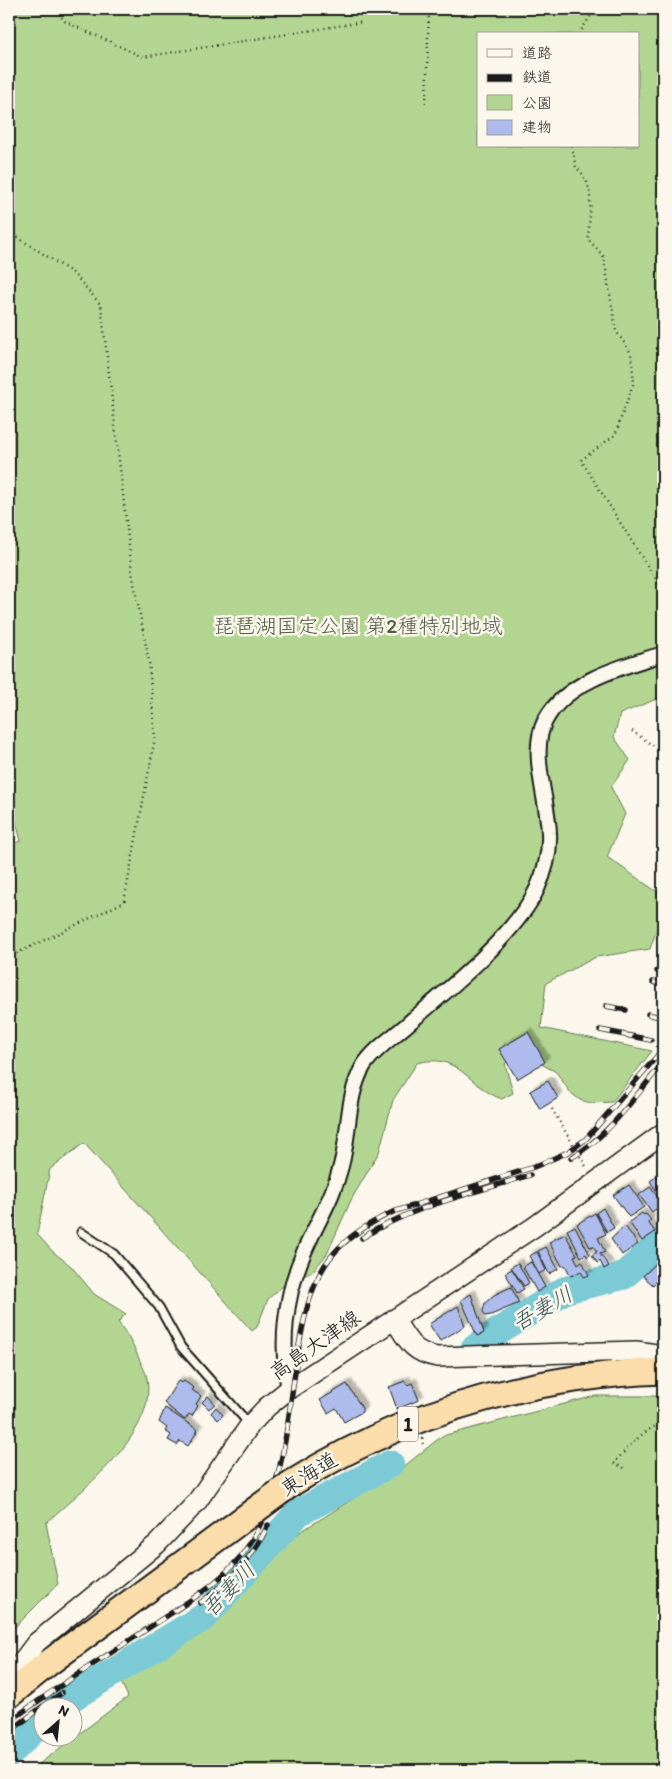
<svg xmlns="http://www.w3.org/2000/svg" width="672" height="1779" font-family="Itim,'Klee One',sans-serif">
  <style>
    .green { fill: #b2d691; stroke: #677956; fill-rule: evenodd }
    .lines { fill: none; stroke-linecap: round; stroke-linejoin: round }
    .river { stroke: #7bcad6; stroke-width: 28 }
    .building { fill: #adbcec; stroke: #1c1c1c; filter: url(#shadow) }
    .lane-casing { stroke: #1c1c1c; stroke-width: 11 }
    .street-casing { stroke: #1c1c1c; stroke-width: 18 }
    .secondary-casing { stroke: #1c1c1c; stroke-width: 22 }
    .highway-casing { stroke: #1c1c1c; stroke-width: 29 }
    .path { stroke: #1c1c1c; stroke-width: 2.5; stroke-dasharray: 1 4; stroke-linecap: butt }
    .lane { stroke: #fbf7ec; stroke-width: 7 }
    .street { stroke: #fbf7ec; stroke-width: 14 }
    .secondary { stroke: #fbf7ec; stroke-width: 19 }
    .highway { stroke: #fbddab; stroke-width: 25 }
    .rail-casing { stroke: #1c1c1c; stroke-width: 5.5 }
    .rail { stroke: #fbf7ec; stroke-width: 4; stroke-dasharray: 11; stroke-linecap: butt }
    .highway-bridge-casing { stroke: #1c1c1c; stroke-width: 29; stroke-linecap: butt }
    .highway-bridge { stroke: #fbddab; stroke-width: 25 }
    .labels { text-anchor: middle; stroke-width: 5; stroke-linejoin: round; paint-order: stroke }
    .shield { fill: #fbf7ec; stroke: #5f5e5a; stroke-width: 1 }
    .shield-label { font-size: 20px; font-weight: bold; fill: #1c1c1c }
    .park-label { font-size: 21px; fill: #505d45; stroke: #fbf7ec }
    .street-label { font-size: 21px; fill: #1c1c1c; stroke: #fbf7ec }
    .water-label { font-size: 22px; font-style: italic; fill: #3d595d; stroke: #fbf7ec }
  </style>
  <defs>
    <filter id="shadow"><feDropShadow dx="4.5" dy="-4.5" stdDeviation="1" flood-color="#0004"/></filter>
  </defs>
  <rect width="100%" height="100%" fill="#fbf7ec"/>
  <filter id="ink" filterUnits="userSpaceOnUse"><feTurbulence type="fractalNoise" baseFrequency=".02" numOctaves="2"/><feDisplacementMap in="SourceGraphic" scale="10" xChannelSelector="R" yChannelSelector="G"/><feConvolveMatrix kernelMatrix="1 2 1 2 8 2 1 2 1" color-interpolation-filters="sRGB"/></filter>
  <g filter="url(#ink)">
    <path class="green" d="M9 9H386L391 13 408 9H663V700L659 698 620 714 614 737 630 760 611 787 625 814 607 857 663 896V910L650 949 596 957 546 983 541 1028 652 1051 612 1102 591 1103 580 1100 570 1092 556 1072 518 1051 505 1064 513 1093 502 1099C469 1088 459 1051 417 1063L393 1100 379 1152 351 1200 327 1254 312 1272 283 1286 268 1299 257 1327 252 1331 84 1143 50 1169 37 1234 52 1251 71 1266 94 1294 126 1314 118 1322C126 1332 131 1342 137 1354 140 1362 146 1371 147 1379 157 1435 82 1489 46 1523L58 1584 9 1633V845L21 841 11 802H9ZM478 34H638V146H478Z
      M595 1396H663V1770H31L128 1697 121 1682 207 1629 289 1539 402 1468 442 1436Z"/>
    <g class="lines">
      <path class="river" d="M474 1349 491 1336 565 1290 623 1276 663 1241
        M58 1706 204 1617 298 1513 390 1464
        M9 1754 42 1721"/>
    </g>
    <path class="building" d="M528 1032 545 1062 517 1079 499 1049Z
      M548 1081 558 1098 540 1109 530 1091Z
      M657 1176 663 1185V1201L650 1181Z
      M629 1185 644 1207 629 1217 613 1195Z
      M650 1187 663 1204 652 1212 639 1195Z
      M603 1208 614 1228 607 1232 596 1213Z
      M595 1213 606 1234 598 1238 605 1252 600 1254 609 1266 604 1269 600 1261 597 1263 592 1255 597 1252 593 1246 590 1247 577 1224Z
      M642 1213 644 1215 646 1214 651 1220 648 1222 655 1232 642 1241 629 1222Z
      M575 1226 590 1255 587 1257 586 1254 581 1257 567 1230Z
      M625 1226 638 1244 622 1255 611 1239Z
      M565 1234 577 1255 574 1256 578 1264 582 1261 589 1275 584 1277 581 1271 571 1276 565 1265 562 1266 549 1242Z
      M546 1247 558 1269 549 1274 538 1251Z
      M537 1252 546 1270 539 1274 529 1256Z
      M663 1257V1274L653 1285 643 1276Z
      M531 1262 545 1287 537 1292 523 1267Z
      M518 1263 529 1283 524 1286 511 1267Z
      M512 1269 524 1289 517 1293 505 1273Z
      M511 1287 519 1303 491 1315 485 1316 483 1311 485 1303 494 1295Z
      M471 1294 484 1333 477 1336 461 1300Z
      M458 1306 465 1326 440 1341 429 1324Z
      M178 1381 182 1383 184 1381 194 1388 192 1390 201 1396 196 1404 198 1406 192 1416 189 1414 185 1420 164 1403Z
      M405 1381 407 1385 412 1383 419 1400 397 1409 389 1387Z
      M347 1384 362 1408V1412L344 1422 336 1408 328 1413 320 1400Z
      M208 1396 215 1404 209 1409 202 1402Z
      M216 1407 223 1415 218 1420 211 1413Z
      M165 1408 198 1430 188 1446 180 1441 177 1445 168 1440 171 1435 165 1431 167 1428 159 1422Z"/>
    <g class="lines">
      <defs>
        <path id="lane" d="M81 1232 114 1254 159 1307 181 1347 250 1425"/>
        <path id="street" d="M289 1389C280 1345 285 1298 302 1257 315 1224 332 1202 341 1166 350 1134 346 1095 364 1065 375 1048 395 1036 410 1022 448 990 516 934 537 889 545 872 550 852 549 833 548 800 529 752 545 721 565 681 624 666 663 654"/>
        <path id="secondary" d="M394 1319C408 1340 411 1352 437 1357L636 1351 663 1355
          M9 1679 36 1643 157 1544 196 1503 250 1425 267 1407 289 1389 534 1227 663 1133"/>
        <path id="highway" d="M292 1483C405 1412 530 1376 663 1371
          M9 1695 47 1664 254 1511"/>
      </defs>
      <use href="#lane" class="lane-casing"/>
      <use href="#street" class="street-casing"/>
      <use href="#secondary" class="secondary-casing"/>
      <use href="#highway" class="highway-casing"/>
      <path class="path" d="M56 9 64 21 143 57 363 22
        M579 34 595 9
        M426 103 429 9
        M572 146 576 168C597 183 589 216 588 239L604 257 616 331 631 353 634 382 615 435 581 460 663 591
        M9 232 73 273 101 305 132 572 149 662 155 738 124 902 9 957
        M632 731 663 752
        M552 1109 587 1168
        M422 1438 423 1445
        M624 1468 614 1463C629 1447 642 1430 663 1423"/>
      <use href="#lane" class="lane"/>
      <use href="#street" class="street"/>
      <use href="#secondary" class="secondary"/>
      <use href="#highway" class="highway"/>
      <defs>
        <path id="rail" d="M657 971 663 973
          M653 982 663 984
          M606 1006 626 1010
          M648 1014 663 1018
          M600 1030 651 1040
          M571 1158C609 1136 635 1096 663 1063
          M362 1238C411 1206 474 1193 530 1175
          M200 1603C230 1582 253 1558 268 1525
          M43 1706 62 1693
          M9 1722C56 1687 107 1656 156 1623 183 1605 212 1588 234 1564 250 1548 260 1527 268 1506 288 1453 290 1395 300 1340 305 1314 311 1287 325 1265 341 1240 367 1224 393 1212L534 1167 568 1152 586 1139 663 1049
          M9 1732 42 1707"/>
      </defs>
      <use href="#rail" class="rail-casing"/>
      <use href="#rail" class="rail"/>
      <defs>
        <path id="highway-bridge" d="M254 1511 292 1483"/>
      </defs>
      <use href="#highway-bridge" class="highway-bridge-casing"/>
      <use href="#highway-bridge" class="highway-bridge"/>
    </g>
  </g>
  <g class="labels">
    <rect class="shield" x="398" y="1406.5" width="20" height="35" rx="4"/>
    <g class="shield-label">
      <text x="408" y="1431">1</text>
    </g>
    <g class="park-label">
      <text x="358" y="633">琵琶湖国定公園 第2種特別地域</text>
    </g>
    <g class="street-label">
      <text transform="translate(315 1345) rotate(-35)" y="7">高島大津線</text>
      <text transform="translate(309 1474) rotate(-32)" y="7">東海道</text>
    </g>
    <g class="water-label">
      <text transform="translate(542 1308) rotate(-30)" y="8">吾妻川</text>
      <text transform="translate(228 1589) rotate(-46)" y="8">吾妻川</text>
    </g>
  </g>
  <rect width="672" height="1779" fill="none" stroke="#fbf7ec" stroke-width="30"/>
  <rect x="15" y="15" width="642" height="1749" fill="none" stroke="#1c1c1c" stroke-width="2" filter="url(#ink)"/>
  <rect x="477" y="32" width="162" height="115" fill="#fbf7ec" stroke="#a29f99"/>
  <rect x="487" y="49" width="25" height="8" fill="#fbf7ec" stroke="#a29f99"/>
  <text x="522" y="58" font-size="15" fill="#1c1c1c">道路</text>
  <rect x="487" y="74" width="25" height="8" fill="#1c1c1c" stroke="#a29f99"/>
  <text x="522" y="82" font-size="15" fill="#1c1c1c">鉄道</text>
  <rect x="487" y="95" width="25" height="15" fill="#b2d691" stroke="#a29f99"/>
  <text x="522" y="108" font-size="15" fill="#1c1c1c">公園</text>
  <rect x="487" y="120" width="25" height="15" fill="#adbcec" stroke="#a29f99"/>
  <text x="522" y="132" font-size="15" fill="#1c1c1c">建物</text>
  <g transform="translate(58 1722) rotate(27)"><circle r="24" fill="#fbf7ec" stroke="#a29f99"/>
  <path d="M0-4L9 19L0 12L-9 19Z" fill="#1c1c1c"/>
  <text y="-8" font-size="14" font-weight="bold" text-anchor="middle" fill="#1c1c1c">N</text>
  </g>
</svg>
